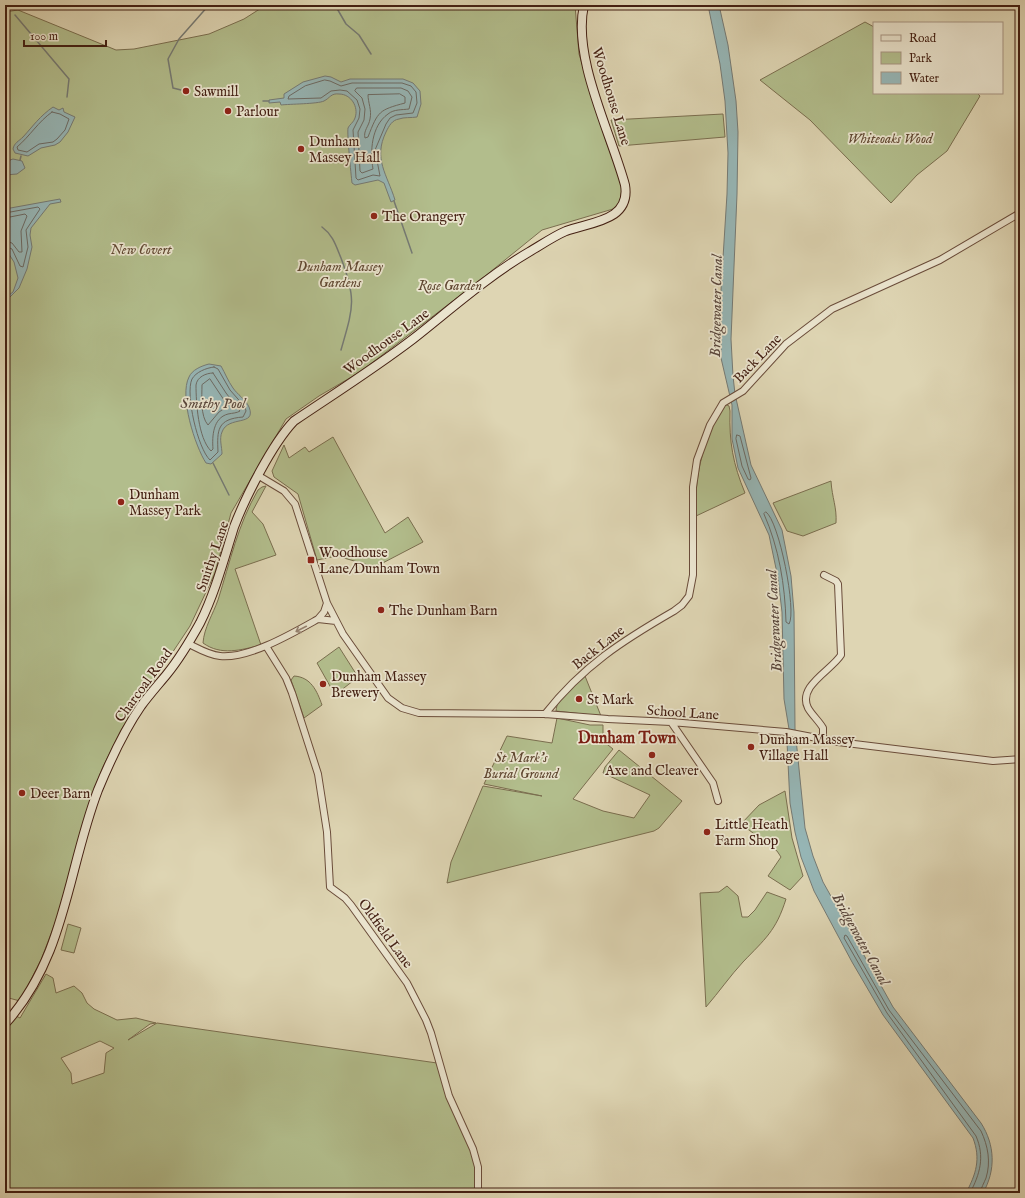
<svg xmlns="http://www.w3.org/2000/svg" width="1025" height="1198" font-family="'IM FELL English',serif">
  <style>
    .green { fill: #b2bd8c; stroke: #7a6e4f; fill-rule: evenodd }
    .water { fill: #96b6b6; stroke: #757a74 }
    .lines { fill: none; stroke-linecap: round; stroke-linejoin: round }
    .shore { stroke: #6c6a64; stroke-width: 1 }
    .stream { stroke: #757a74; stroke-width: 1.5 }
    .minor-casing { stroke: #6a4c3a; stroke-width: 8 }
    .secondary-casing { stroke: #431f12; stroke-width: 10 }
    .minor { stroke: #eae4ce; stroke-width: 6 }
    .secondary { stroke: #eae4ce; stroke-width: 8 }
    .oneway { stroke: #968270 }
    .poi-dot { fill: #8f2418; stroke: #eae4ce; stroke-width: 1.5 }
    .labels { text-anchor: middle; stroke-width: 3.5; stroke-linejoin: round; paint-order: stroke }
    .poi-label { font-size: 14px; fill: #431f12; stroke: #eae4ce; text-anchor: start }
    .street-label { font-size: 14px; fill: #431f12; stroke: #eae4ce }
    .park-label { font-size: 14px; font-style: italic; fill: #5f4630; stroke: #eae4ce }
    .water-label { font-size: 15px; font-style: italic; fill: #58453b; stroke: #eae4ce }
    .quarter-label { font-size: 16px; font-weight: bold; fill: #7a1f14; stroke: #eae4ce }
  </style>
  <rect width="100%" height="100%" fill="#ded5b3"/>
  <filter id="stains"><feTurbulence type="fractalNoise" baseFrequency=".005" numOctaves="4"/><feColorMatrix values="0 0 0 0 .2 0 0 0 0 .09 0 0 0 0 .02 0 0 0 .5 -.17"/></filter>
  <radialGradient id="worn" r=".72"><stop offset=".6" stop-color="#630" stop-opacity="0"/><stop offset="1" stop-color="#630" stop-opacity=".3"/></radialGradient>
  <path class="green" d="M266 5H575L579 54 607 144 618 171 622 189 620 203 613 209 542 230 479 281 360 372 319 396 286 419 231 513 215 573 190 626 121 730 102 769 89 804 65 897 41 960 20 1001 5 997V12L18 10 116 50 134 49 209 34 244 19Z
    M865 22 874 27V93H977L980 96 947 151 917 175 891 203 810 120 760 80Z
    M723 114 725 137 619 146 611 120Z
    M725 404 729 406 730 411C729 442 733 464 745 493L696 516C694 477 703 438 725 404Z
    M333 437 385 533 408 517 423 542 375 567 337 556 317 560 298 494 274 477 272 471 284 445 289 458 305 447 309 452Z
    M831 481C832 498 837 507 836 523L803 536 787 531 773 503Z
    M266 486 252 512 263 524 276 555 235 569 261 645C241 650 221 656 203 643 204 628 213 614 218 600 230 562 238 524 258 490L262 487Z
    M339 647 358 677 335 695 317 663Z
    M294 676C311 677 317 691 322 705L304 718 291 680Z
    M585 676 601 716 556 711C557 696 574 685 585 676Z
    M557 718 590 725H603V741L613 749 573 799 603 811 634 818 650 795 603 773 605 767 619 750 682 801 659 828 654 831 447 883 451 862 483 786 542 796 484 784 507 736 552 743Z
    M785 791 792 838 803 876 790 890 768 876 781 857 777 851 741 824 759 805Z
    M727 886 738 896 742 917H748L755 910 767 892 786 899C776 931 765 939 743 962 730 976 719 992 706 1007L700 893 719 892Z
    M68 924 81 928 74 953 61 950Z
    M46 974 53 978 56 993 74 986 82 993 87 1003 94 1009 117 1020 136 1018 156 1023 150 1024 128 1040 157 1023 437 1063 446 1096 471 1149 476 1166V1193H5V1010L20 1018ZM100 1041 114 1048 106 1053 104 1073 72 1084 71 1073 61 1058Z"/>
  <path class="water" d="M708 5H719L728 45 736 101 738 132 737 194 731 339 733 376 735 394 751 465 782 530 791 576 794 612 795 729 805 828 813 856 823 882 893 1007 981 1123C995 1145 996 1170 983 1193H966C976 1174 981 1159 973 1138L883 1015 852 962 814 891 801 857 795 832 790 803 787 742 789 729 784 699 782 612 778 578 769 535 738 468 732 439V405L721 358V290L727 194 728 153 725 101 720 64Z
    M325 76 331 77 341 82 350 79H403L413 83 420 91 421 104 417 117C411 118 404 117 399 119 392 120 389 126 386 132 373 159 387 174 395 200L391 202 384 183 378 180 355 185 352 183C351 174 347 135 348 128 349 125 354 122 355 118 359 107 351 94 339 94 331 93 330 98 324 101 318 104 289 104 281 105L280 102 269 103V100L284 98V94L303 82Z
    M53 107 59 110 63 108 64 112 75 117 68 132 60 142 55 145 41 148 28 156 15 153 13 149C14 143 19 141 23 137 33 126 40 116 53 107Z
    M13 159 22 161 25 168 17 174 5 175V170L10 160Z
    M60 199 61 202 50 204 31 228 30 235 32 247 27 269 19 288 5 302V298L13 292 18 278 14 262 5 248V209Z
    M209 364 221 366C225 373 228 381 233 388 237 394 246 400 249 407 257 427 228 415 222 432 219 439 222 447 222 454L211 464 206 463C195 446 179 396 189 377 192 370 201 366 209 364Z"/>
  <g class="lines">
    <path class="shore" d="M325 80 330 81 341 86 352 83H402L411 86 416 92 417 103 413 113 396 115 390 118 386 124 375 150 380 176 373 175 358 180 356 178 353 130 359 118 360 109 357 100 347 91 340 90 331 91 321 98 288 99 289 96 305 86Z
      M357 88H401L408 91 412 97 409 109C402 110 394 109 388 114 371 126 370 152 373 169L362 173 360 171 358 132 364 120 365 109 362 98 355 91Z
      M400 94 405 97V103C379 110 378 111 368 137L365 138C363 131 369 126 370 119 372 110 368 103 368 95Z
      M52 112 60 114 69 119 65 130 57 139 53 142 39 144 27 152 18 150 17 147C30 136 38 122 52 112Z
      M5 213 38 207 40 209 26 230 28 247 23 267 20 266 12 249 5 246
      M5 218 25 214 27 216 21 231 22 252H19L12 243 5 241
      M214 367 218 369 230 390 245 407 246 411 243 417C217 419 217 430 218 452L210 460C198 449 185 394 192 379 196 372 206 368 214 367Z
      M213 373 226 393 240 411C237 413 233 413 228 414 213 418 212 436 213 449L211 451C198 438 196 402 196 385 197 377 206 373 213 373Z
      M210 379 228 406 219 412 208 425C200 416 202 396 202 385Z
      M737 435 740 436 751 478 750 480 748 479 742 466 736 439Z
      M766 512C779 520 797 612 789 624L786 622C785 585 779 548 764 514Z
      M970 1193C980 1174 985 1157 976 1136L887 1013 844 938 845 935 847 936 889 1010 981 1131C988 1146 991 1162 986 1178 984 1183 981 1188 980 1193"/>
    <path class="stream" d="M335 5 346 24 359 35 371 54
      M15 15 69 79 67 97
      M181 90 173 88 168 59 179 39 209 5
      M198 93 206 94
      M263 101H269
      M20 160 21 156
      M394 201 412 253
      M322 227C333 235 336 246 341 258 357 300 353 308 341 350
      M213 463 229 495"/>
    <defs>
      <path id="minor" d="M259 476 284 491 295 504 327 603 343 634 388 698 402 708 419 713 545 714 608 719 671 722 786 732 838 742 993 761 1020 759
        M318 619 336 621
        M189 644C199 649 209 655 220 656 249 659 293 633 318 619L324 612 327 603
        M266 646 286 678 292 693 318 774 327 832 330 887 345 898 351 905 407 983 426 1020 431 1033 449 1096 473 1149 478 1167V1193
        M545 714C583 666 622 641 674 611L682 605 689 596 693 575V487L697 460 710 425 723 403 743 391 786 344 832 309 940 260 1020 213
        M671 722 713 783 718 801
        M823 739V728C819 721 812 715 808 708 797 686 832 670 841 655L838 584 836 581 824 575"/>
      <path id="secondary" d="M5 1024C66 957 67 871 98 790 110 761 123 732 141 706 149 695 158 685 167 674 180 658 190 641 200 623 215 593 224 559 234 527 245 498 272 444 294 421 334 394 375 368 413 339 451 309 488 276 529 252 541 245 554 236 566 231 591 222 631 221 625 185 611 133 572 58 584 5"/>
    </defs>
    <use href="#minor" class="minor-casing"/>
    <use href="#secondary" class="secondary-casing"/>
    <use href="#minor" class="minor"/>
    <use href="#secondary" class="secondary"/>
  </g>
  <defs><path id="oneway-shaft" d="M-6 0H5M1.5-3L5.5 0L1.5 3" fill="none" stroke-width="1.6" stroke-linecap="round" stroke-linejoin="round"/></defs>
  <use class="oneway" href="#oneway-shaft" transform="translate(301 629) rotate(153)"/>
  <g class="poi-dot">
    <circle cx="186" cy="91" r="4"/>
    <circle cx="228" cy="111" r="4"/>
    <circle cx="301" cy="149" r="4"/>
    <circle cx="374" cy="216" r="4"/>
    <circle cx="121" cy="502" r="4"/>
    <rect x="307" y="556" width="8" height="8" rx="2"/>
    <circle cx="381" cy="610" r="4"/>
    <circle cx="323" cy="684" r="4"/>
    <circle cx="579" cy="699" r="4"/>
    <circle cx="751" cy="747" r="4"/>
    <circle cx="652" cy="755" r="4"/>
    <circle cx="22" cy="793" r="4"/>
    <circle cx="707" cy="832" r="4"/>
  </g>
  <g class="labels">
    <g class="poi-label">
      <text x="194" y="96">Sawmill</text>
      <text x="236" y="116">Parlour</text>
      <text x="309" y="146">Dunham<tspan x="309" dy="16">Massey Hall</tspan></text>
      <text x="382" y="221">The Orangery</text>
      <text x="129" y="499">Dunham<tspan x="129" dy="16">Massey Park</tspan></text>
      <text x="319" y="557">Woodhouse<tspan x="319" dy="16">Lane/Dunham Town</tspan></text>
      <text x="389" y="615">The Dunham Barn</text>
      <text x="331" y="681">Dunham Massey<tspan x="331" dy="16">Brewery</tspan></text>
      <text x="587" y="704">St Mark</text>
      <text x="759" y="744">Dunham Massey<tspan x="759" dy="16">Village Hall</tspan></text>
      <text x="652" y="775" text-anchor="middle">Axe and Cleaver</text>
      <text x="30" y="798">Deer Barn</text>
      <text x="715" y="829">Little Heath<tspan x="715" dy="16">Farm Shop</tspan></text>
    </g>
    <g class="street-label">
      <text transform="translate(612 96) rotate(73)" y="5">Woodhouse Lane</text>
      <text transform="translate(386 341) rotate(-36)" y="5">Woodhouse Lane</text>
      <text transform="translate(757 358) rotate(-46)" y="5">Back Lane</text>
      <text transform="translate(212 556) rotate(-71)" y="5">Smithy Lane</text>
      <text transform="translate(598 647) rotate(-38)" y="5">Back Lane</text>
      <text transform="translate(143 685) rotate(-54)" y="5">Charcoal Road</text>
      <text transform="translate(683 712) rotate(4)" y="5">School Lane</text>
      <text transform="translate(386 933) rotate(54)" y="5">Oldfield Lane</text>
    </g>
    <g class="park-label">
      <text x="890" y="143">Whiteoaks Wood</text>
      <text x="141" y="254">New Covert</text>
      <text x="340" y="271">Dunham Massey<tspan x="340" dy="16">Gardens</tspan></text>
      <text x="450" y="290">Rose Garden</text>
      <text x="521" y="762">St Mark's<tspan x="521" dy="16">Burial Ground</tspan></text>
    </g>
    <g class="water-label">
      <text transform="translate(716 306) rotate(-89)" y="5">Bridgewater Canal</text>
      <text x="213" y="408">Smithy Pool</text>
      <text transform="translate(774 621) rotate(-93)" y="5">Bridgewater Canal</text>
      <text transform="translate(861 939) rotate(61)" y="5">Bridgewater Canal</text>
    </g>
    <g class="quarter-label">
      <text x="627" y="743">Dunham Town</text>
    </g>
  </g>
  <rect width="1025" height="1198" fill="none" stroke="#ded5b3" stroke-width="20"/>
  <rect x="6" y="6" width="1013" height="1186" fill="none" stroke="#431f12" stroke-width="2"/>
  <rect x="10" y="10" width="1005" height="1178" fill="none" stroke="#431f12"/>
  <rect x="873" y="22" width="130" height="72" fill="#eae4ce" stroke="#a79583"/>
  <rect x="881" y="35" width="20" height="6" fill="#eae4ce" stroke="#a79583"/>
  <text x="909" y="42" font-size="12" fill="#431f12">Road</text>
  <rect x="881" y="52" width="20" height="12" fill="#b2bd8c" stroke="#a79583"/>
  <text x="909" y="62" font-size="12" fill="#431f12">Park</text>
  <rect x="881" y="72" width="20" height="12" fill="#96b6b6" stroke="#a79583"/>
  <text x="909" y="82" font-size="12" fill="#431f12">Water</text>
  <path d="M24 40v6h82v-6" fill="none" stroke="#431f12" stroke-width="2"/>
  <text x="30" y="40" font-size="12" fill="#431f12" stroke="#eae4ce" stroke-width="3" paint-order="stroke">100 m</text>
  <rect width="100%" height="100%" filter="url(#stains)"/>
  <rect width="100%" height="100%" fill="url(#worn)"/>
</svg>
